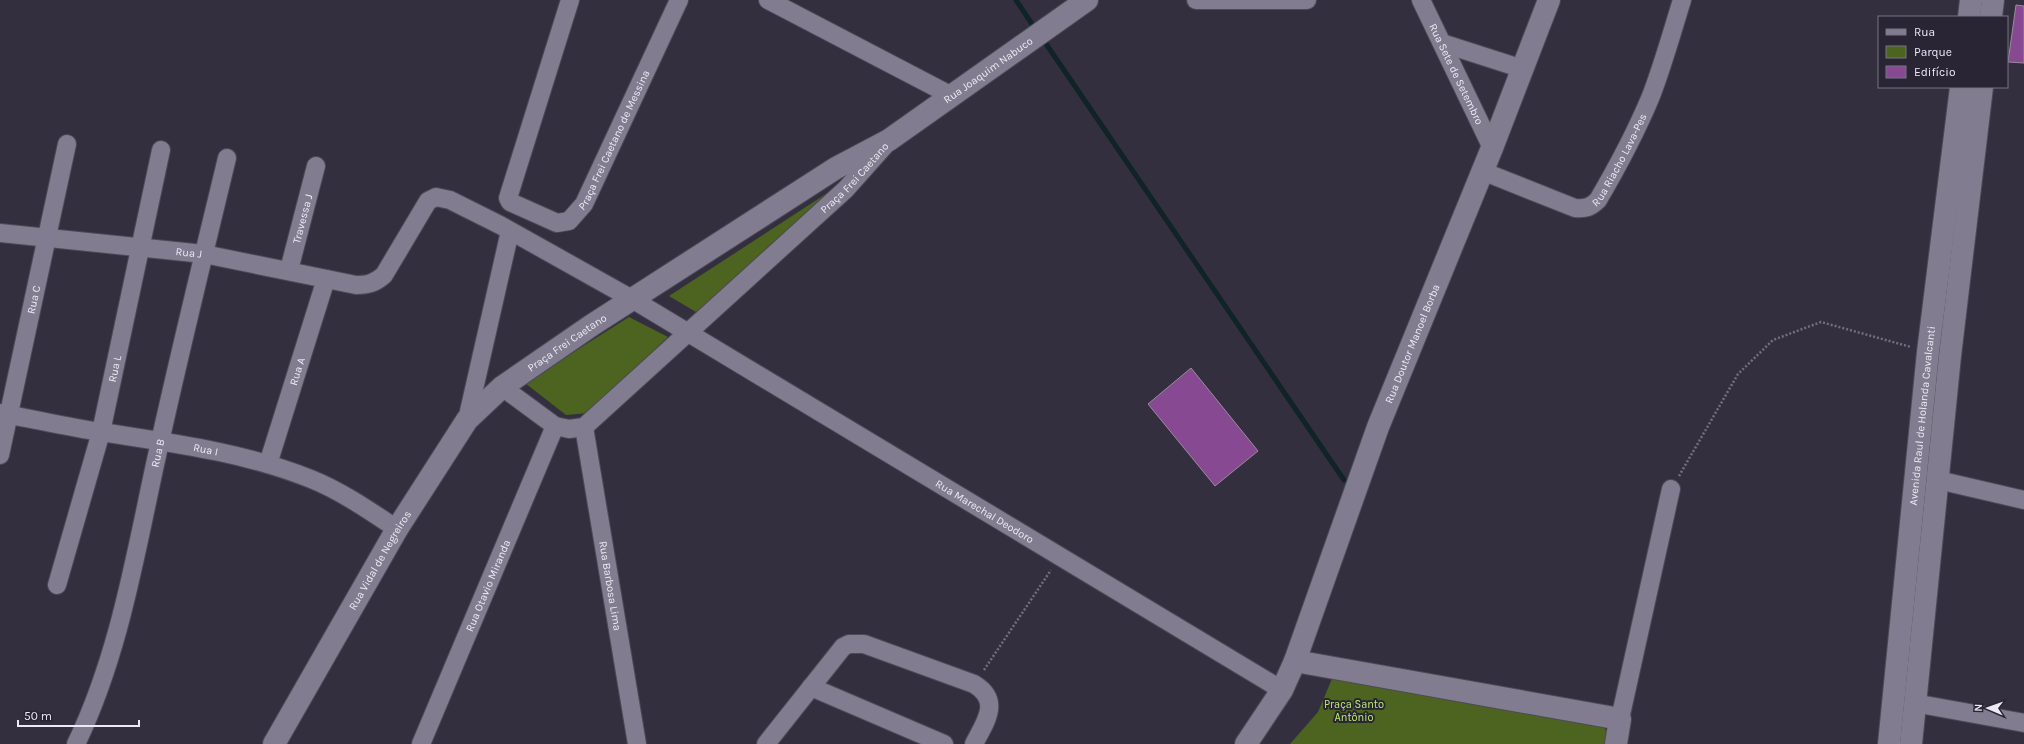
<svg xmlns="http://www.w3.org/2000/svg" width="2024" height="744" font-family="Karla,sans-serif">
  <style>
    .green { fill: #4c641f }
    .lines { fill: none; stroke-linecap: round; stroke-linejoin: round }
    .stream { stroke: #102326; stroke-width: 5 }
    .building { fill: #864992; stroke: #9a8c9c }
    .street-casing { stroke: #4d4a57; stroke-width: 20 }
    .secondary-casing { stroke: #4d4a57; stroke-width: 24 }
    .path { stroke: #736f7e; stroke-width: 2.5; stroke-dasharray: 2 2; stroke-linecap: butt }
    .street { stroke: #817c8f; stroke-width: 18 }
    .secondary { stroke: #817c8f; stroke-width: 22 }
    .labels { text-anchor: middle; stroke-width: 4; stroke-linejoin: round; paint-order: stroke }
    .street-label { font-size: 11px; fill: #edeaf5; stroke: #292534 }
    .park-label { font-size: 11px; fill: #bfee73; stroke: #292534 }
  </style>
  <rect width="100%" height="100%" fill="#332f3f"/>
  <path class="green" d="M858 173 696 312 669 296Z
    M629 317 668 337 588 413 566 415 525 383Z
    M1334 674 1600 721 1610 737 1607 744H1290L1318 712Z"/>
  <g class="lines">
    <path class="stream" d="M1016 0 1036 30
      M1042 38 1344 480"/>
  </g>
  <path class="building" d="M2016 5 2024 6V63L2008 62Z
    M1191 368 1258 451 1215 486 1148 404Z"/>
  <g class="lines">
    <defs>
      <g id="street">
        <path id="s1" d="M570 0 508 198 510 202 557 223 569 221 584 204 679 0"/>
        <path d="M768 0 952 96"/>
        <path d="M1196 0H1307"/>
        <path id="s2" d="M1421 0 1492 148"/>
        <path d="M1442 43 1523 69"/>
        <path id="s3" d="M1482 171 1575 208C1586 209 1591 207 1598 200 1618 166 1636 132 1651 96 1663 65 1672 32 1682 0"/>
        <path id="s4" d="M0 233 204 254 356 285C368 285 375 283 384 275L428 201 436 197 450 200 500 225 632 299 1282 690"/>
        <path id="s5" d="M289 270 316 166"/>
        <path id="s6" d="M502 387 555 426 569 429 584 427 846 189 887 143"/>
        <path id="s7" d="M0 413C34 419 67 427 101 432 171 443 244 452 311 479 341 491 370 511 397 529"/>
        <path d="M467 420 510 231"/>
        <path id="s8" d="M584 427 637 744"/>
        <path id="s9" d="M0 455 67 144"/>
        <path id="s10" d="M268 464 326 279"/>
        <path d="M1938 480 2024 500"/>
        <path id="s11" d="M57 585 101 432 161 150"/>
        <path d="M811 687 944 744"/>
        <path d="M1914 703 2024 723"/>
        <path d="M1620 719 1671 489"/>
        <path id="s12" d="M76 744C119 655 135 556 156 460 178 359 203 258 227 158"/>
        <path id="s13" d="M421 744 555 426"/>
        <path d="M766 744 843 647 849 644H864L974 684C1002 701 985 722 974 744"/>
      </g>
      <g id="secondary">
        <path d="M1969 17 1971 0"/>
        <path d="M1991 17 1993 0"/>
        <path d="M1295 661 1620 719 1616 744"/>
        <path id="s14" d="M274 744 397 529 467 420 502 387 592 325 836 168 889 140 1087 0"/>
        <path id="s15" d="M1246 744 1282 690 1295 661 1378 427 1492 148 1549 0"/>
        <path id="s16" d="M1889 744 1928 352 1961 87"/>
        <path d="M1911 744 1950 356 1982 87"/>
      </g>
    </defs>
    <use href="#street" class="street-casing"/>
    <use href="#secondary" class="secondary-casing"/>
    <path class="path" d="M1679 476 1738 374 1773 340 1821 322 1911 347
      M984 670 1051 570"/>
    <use href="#street" class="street"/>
    <use href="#secondary" class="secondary"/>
  </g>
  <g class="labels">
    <g class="street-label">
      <text dy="4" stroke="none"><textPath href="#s14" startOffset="1006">Rua Joaquim Nabuco</textPath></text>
      <text dy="4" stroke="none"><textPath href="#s2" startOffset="82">Rua Sete de Setembro</textPath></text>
      <text dy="4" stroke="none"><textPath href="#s1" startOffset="369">Praça Frei Caetano de Messina</textPath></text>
      <text dy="4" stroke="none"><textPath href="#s3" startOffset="171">Rua Riacho Lava-Pes</textPath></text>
      <text dy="4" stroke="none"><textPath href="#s6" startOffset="463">Praça Frei Caetano</textPath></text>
      <text dy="4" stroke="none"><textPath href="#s5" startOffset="53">Travessa J</textPath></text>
      <text dy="4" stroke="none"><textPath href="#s4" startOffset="190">Rua J</textPath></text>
      <text dy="4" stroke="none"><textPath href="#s9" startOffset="159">Rua C</textPath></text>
      <text dy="4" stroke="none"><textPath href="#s14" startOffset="504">Praça Frei Caetano</textPath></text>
      <text dy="4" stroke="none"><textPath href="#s15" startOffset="435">Rua Doutor Manoel Borba</textPath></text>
      <text dy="4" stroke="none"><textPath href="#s11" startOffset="224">Rua L</textPath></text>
      <text dy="4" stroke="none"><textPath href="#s10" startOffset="97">Rua A</textPath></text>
      <text dy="4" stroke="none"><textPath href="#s16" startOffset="330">Avenida Raul de Holanda Cavalcanti</textPath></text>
      <text dy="4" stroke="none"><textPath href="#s7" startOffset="209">Rua I</textPath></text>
      <text dy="4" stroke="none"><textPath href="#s12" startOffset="303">Rua B</textPath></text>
      <text dy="4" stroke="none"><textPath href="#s4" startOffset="1119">Rua Marechal Deodoro</textPath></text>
      <text dy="4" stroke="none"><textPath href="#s14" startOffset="212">Rua Vidal de Negreiros</textPath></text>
      <text dy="4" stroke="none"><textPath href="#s13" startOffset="172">Rua Otavio Miranda</textPath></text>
      <text dy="4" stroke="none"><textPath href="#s8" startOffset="161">Rua Barbosa Lima</textPath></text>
    </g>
    <g class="park-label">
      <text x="1354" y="708">Praça Santo<tspan x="1354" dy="13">Antônio</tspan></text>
    </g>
  </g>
  <rect x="1878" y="16" width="130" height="72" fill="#292534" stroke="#777481"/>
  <rect x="1886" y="29" width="20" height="6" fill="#817c8f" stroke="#777481"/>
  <text x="1914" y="36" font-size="12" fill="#edeaf5">Rua</text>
  <rect x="1886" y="46" width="20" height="12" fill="#4c641f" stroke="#777481"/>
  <text x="1914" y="56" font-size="12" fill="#edeaf5">Parque</text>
  <rect x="1886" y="66" width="20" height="12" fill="#864992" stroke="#777481"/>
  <text x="1914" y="76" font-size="12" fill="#edeaf5">Edifício</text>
  <g transform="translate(1988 708) rotate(272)" stroke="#292534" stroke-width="3" paint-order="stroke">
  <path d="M0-3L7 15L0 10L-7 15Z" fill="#edeaf5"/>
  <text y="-6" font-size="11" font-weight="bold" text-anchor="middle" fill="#edeaf5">N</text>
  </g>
  <path d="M18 720v6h121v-6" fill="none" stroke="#edeaf5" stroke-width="2"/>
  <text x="24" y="720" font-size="12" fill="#edeaf5" stroke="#292534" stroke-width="3" paint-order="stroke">50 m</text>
</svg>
